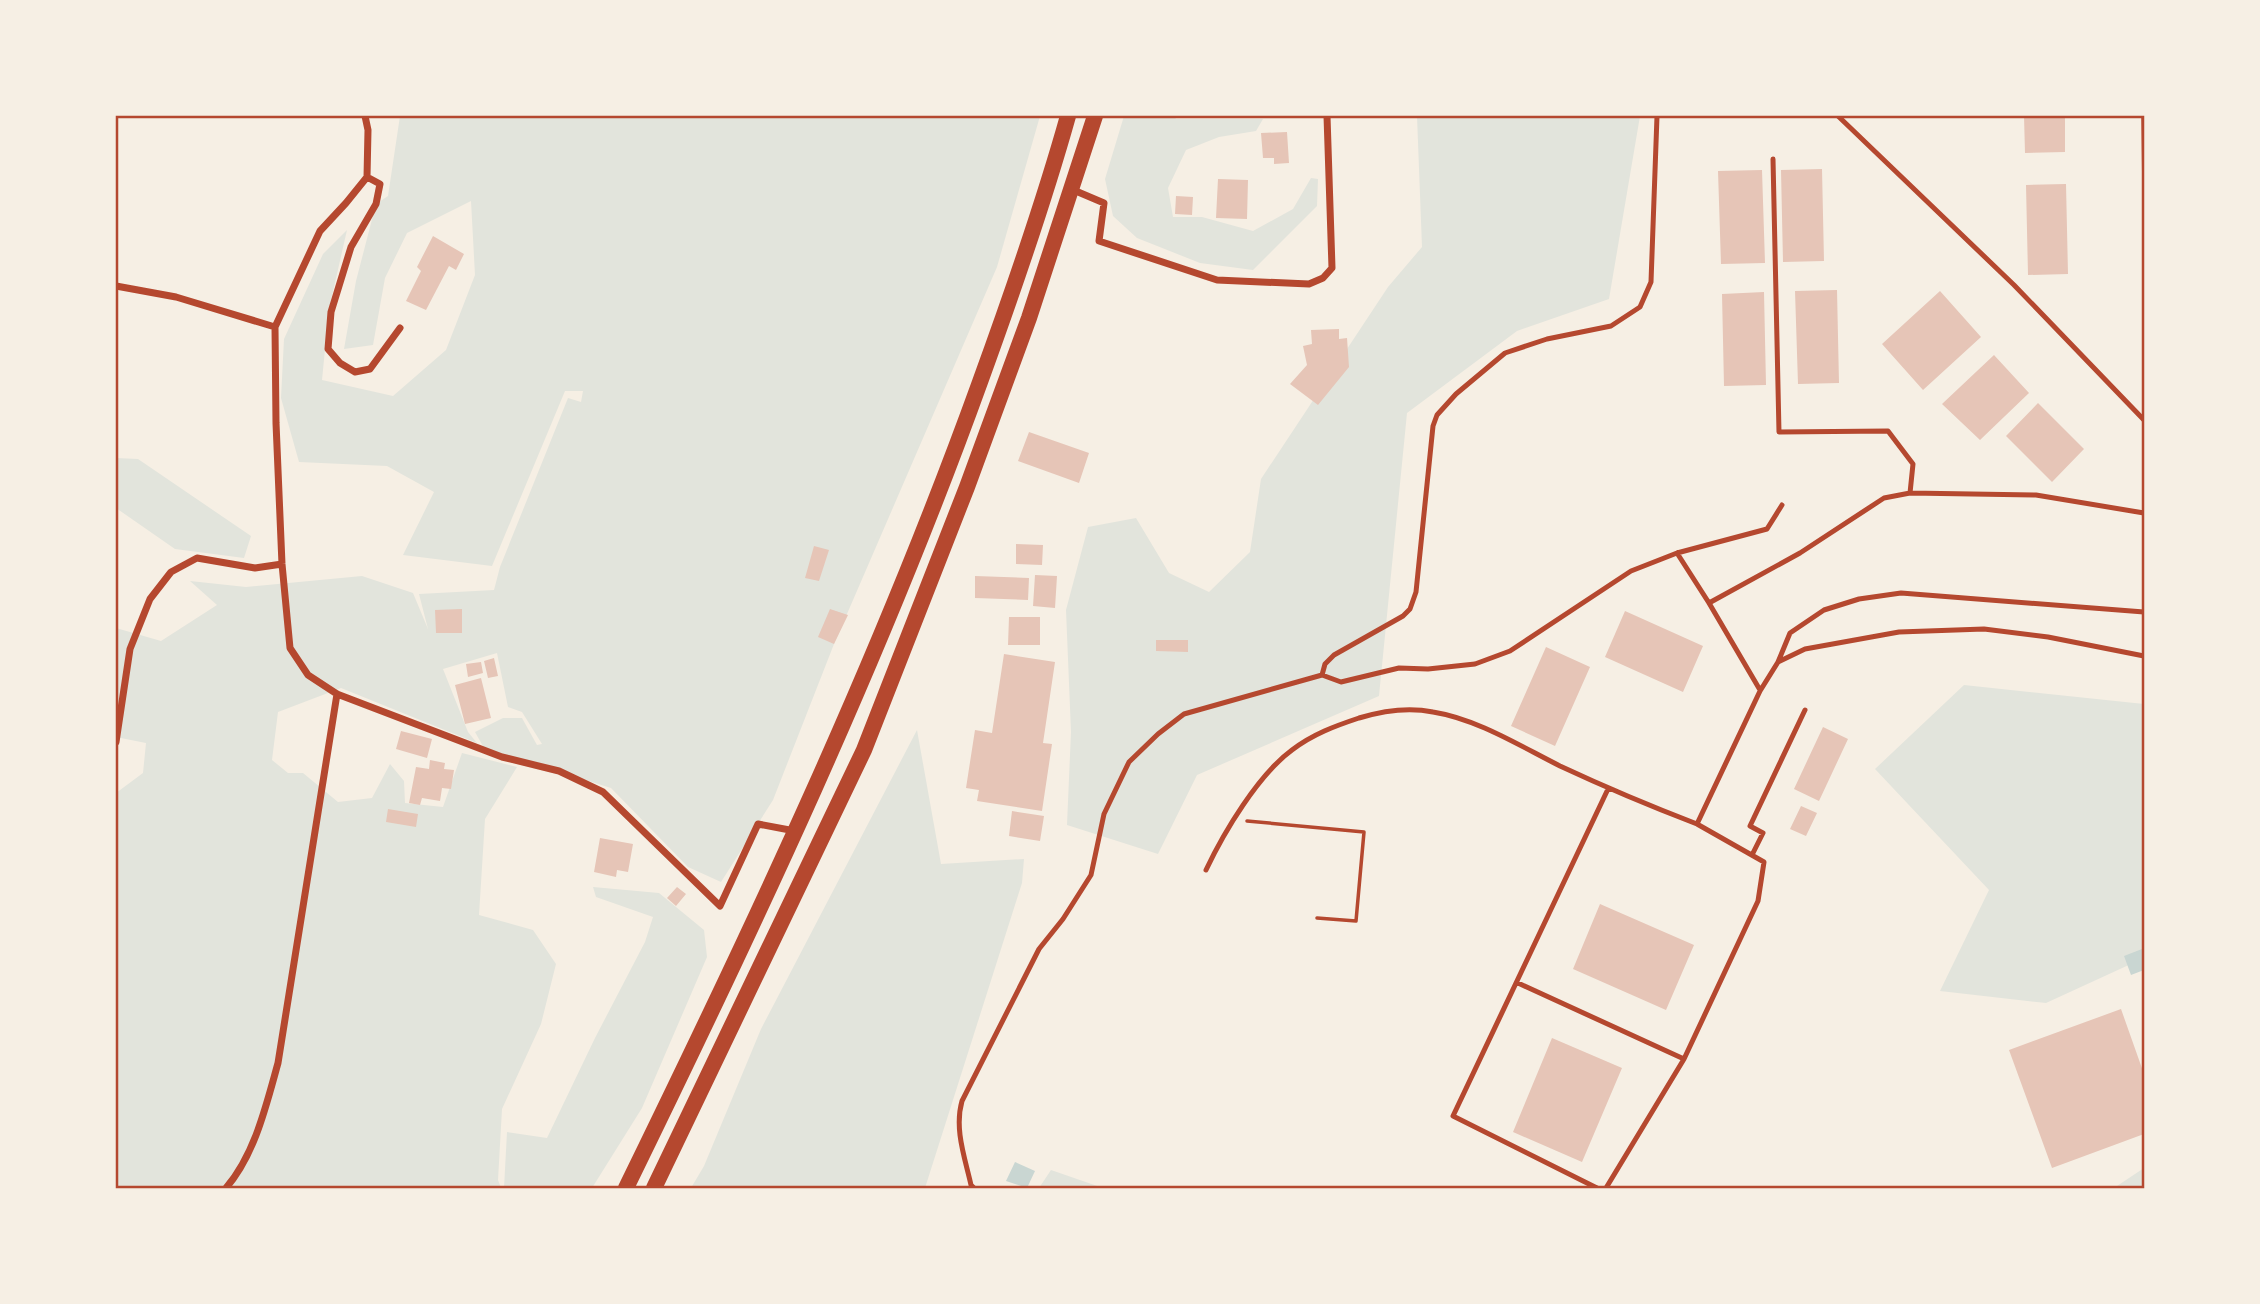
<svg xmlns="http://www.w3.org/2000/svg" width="2260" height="1304" font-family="Ubuntu,sans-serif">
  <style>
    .green { fill: #e2e4dc }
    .water { fill: #c9d6d2 }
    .building { fill: #e6c5b7 }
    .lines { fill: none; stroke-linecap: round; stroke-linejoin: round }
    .path { stroke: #b5482f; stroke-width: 3.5 }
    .service { stroke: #b5482f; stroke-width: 5 }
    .minor { stroke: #b5482f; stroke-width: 7 }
    .trunk { stroke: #b5482f; stroke-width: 16 }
    .neatline { fill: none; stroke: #b5482f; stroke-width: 2.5 }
  </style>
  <rect width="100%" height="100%" fill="#f6efe4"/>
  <path class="green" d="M400 116H1040L997 267 834 644 773 800 721 882 688 867 611 788 484 748 475 732 503 718H522L537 745 542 744 522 712 508 707 497 653 443 669 468 732 477 743 341 688 278 712 272 760 288 773H303L338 802 372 798 390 764 404 781 405 803 443 807 462 753 517 767 485 819 479 915 533 930 556 964 541 1024 502 1109 498 1180 501 1188H116V793L143 773 146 743 116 737V628L161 641 217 605 190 581 246 587 362 576 413 593 428 629 419 594 494 590 500 567 568 398 581 402 583 391H565L492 566 403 555 434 492 387 466 299 462 281 398 284 339 323 254 347 230 329 309 322 380 393 396 446 350 475 275 471 201 407 233 385 278 373 345 344 349 356 281 376 204 388 196Z
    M1124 116H1174L1176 119H1263L1256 131 1219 137 1186 150 1168 188 1173 217H1202L1253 231 1293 209 1311 178 1318 179 1317 206 1253 270 1200 263 1137 238 1113 216 1105 179Z
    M1417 116H1640L1609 299 1517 331 1407 413 1379 696 1197 775 1158 854 1067 825 1071 732 1066 610 1088 527 1136 518 1169 573 1209 592 1250 552 1261 479 1388 287 1422 247Z
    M116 458 138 459 251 536 244 558 175 549 116 508Z
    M1964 685 2144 704V958L2046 1003 1940 991 1989 890 1875 769Z
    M917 730 941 864 1024 859 1022 883 925 1188H691L704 1166 761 1029Z
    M593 887 659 893 704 930 707 957 642 1108 592 1188H504L507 1132 547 1138 595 1038 645 942 653 917 596 897Z
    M2144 1168V1188H2114Z
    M1051 1170 1103 1188H1039Z"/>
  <path class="water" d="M2142 949 2144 970 2131 975 2124 956Z
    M1015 1162 1035 1171 1027 1188 1006 1181Z"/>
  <path class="building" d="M2024 116H2065V152L2025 153Z
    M1287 132 1289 163 1274 164V158H1263L1261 133Z
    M1822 169 1824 261 1783 262 1781 170Z
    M1762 170 1765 263 1721 264 1718 171Z
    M1218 179 1248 180 1247 219 1216 218Z
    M2066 184 2068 274 2028 275 2026 185Z
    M1176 196 1193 197 1192 215 1175 214Z
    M433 236 464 254 456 270 449 266 426 310 406 301 421 271 417 267Z
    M1837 290 1839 383 1798 384 1795 291Z
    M1940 291 1981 337 1923 390 1882 344Z
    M1764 292 1766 385 1724 386 1722 294Z
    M1339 329V339L1347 338 1349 367 1318 405 1290 384 1307 365 1303 346 1312 344 1311 330Z
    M1994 355 2029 393 1980 440 1942 404Z
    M2038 403 2084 449 2052 482 2006 436Z
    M1029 432 1089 453 1079 483 1018 461Z
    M1016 544 1043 545 1042 565 1016 564Z
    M814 546 829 550 819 581 805 578Z
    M1035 575 1057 576 1055 608 1033 606Z
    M975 576 1029 578 1028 600 975 598Z
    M462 609V633H436L435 610Z
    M830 609 848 615 834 644 818 637Z
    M1625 611 1703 646 1683 692 1605 657Z
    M1009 617H1040V645H1008Z
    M1156 640H1188V652L1156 651Z
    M1546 647 1590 667 1555 746 1511 726Z
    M1004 654 1055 662 1043 743 1052 744 1042 811 977 801 979 790 966 788 975 730 992 733Z
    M494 658 498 676 488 678 484 661Z
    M481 662 483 673 468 677 466 664Z
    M481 678 491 718 465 724 455 685Z
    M1823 727 1848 739 1819 801 1794 789Z
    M401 731 432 739 427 758 396 749Z
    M430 760 445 763 444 769 454 770 451 789 442 788 440 801 422 798 420 805 409 803 416 767 429 769Z
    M1801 806 1817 813 1806 836 1790 829Z
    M388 809 418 814 416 827 386 822Z
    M1012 811 1044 816 1040 841 1009 836Z
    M600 838 633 844 628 872 617 870 616 877 594 872Z
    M677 887 686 894 676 906 667 898Z
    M1600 904 1694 945 1666 1010 1573 969Z
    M2121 1009 2144 1074V1134L2052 1168 2009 1050Z
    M1552 1038 1622 1068 1582 1162 1513 1132Z"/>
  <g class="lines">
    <path class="path" d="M2143 116 2144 190
      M1247 821 1364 832 1356 921 1317 918"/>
    <path class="service" d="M1838 116 2014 285 2144 420
      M1773 159 1779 432 1888 431 1913 464 1910 493
      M1677 553 1709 603
      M1778 662 1790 633 1824 610 1859 599 1901 593 2144 612
      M1322 675 1325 664 1334 655 1403 616 1410 609 1416 592 1433 426 1437 415 1456 394 1505 353 1547 339 1611 326 1640 307 1651 282 1657 116
      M1760 690 1709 603 1800 553 1884 498 1910 493 2036 495 2144 513
      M1752 855 1763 833 1750 826 1805 710
      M1206 870C1224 832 1258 775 1292 750 1313 734 1335 726 1359 718 1382 711 1409 707 1433 712 1477 719 1520 746 1560 766 1605 787 1650 806 1697 824
      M1518 983 1684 1059
      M974 1188 971 1185C965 1158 954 1129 962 1101L1039 949 1063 919 1091 875 1104 814 1129 762 1158 734 1184 714 1322 675 1341 682 1399 668 1428 669 1475 664 1510 651 1631 571 1677 553 1767 529 1782 505
      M1597 1188 1453 1116 1608 789
      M1606 1188 1684 1059 1758 901 1764 862 1697 824 1760 691 1778 662 1805 649 1899 632 1984 629 2048 637 2144 656"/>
    <path class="minor" d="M365 116 368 130 367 177 346 203 320 231 275 327 276 423 282 564 290 648 308 675 337 694 502 757 559 771 603 792 720 906 758 824 795 831
      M367 177 380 184 376 204 351 247 331 312 328 349 340 363 355 372 370 369 400 328
      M1071 189 1104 203 1099 241 1217 280 1309 284 1323 278 1332 268 1327 116
      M116 286 176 297 275 327
      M116 742 130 649 150 599 171 572 197 558 255 568 282 564
      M226 1188C255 1154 266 1106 278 1063L337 694"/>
    <path class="trunk" d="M626 1188C755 924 880 659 980 382 1012 294 1043 205 1068 116
      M654 1188 864 750 967 487 1029 318 1095 116"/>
  </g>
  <rect width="2260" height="1304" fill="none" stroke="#f6efe4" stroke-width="234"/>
  <rect x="117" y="117" width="2026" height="1070" class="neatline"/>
</svg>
